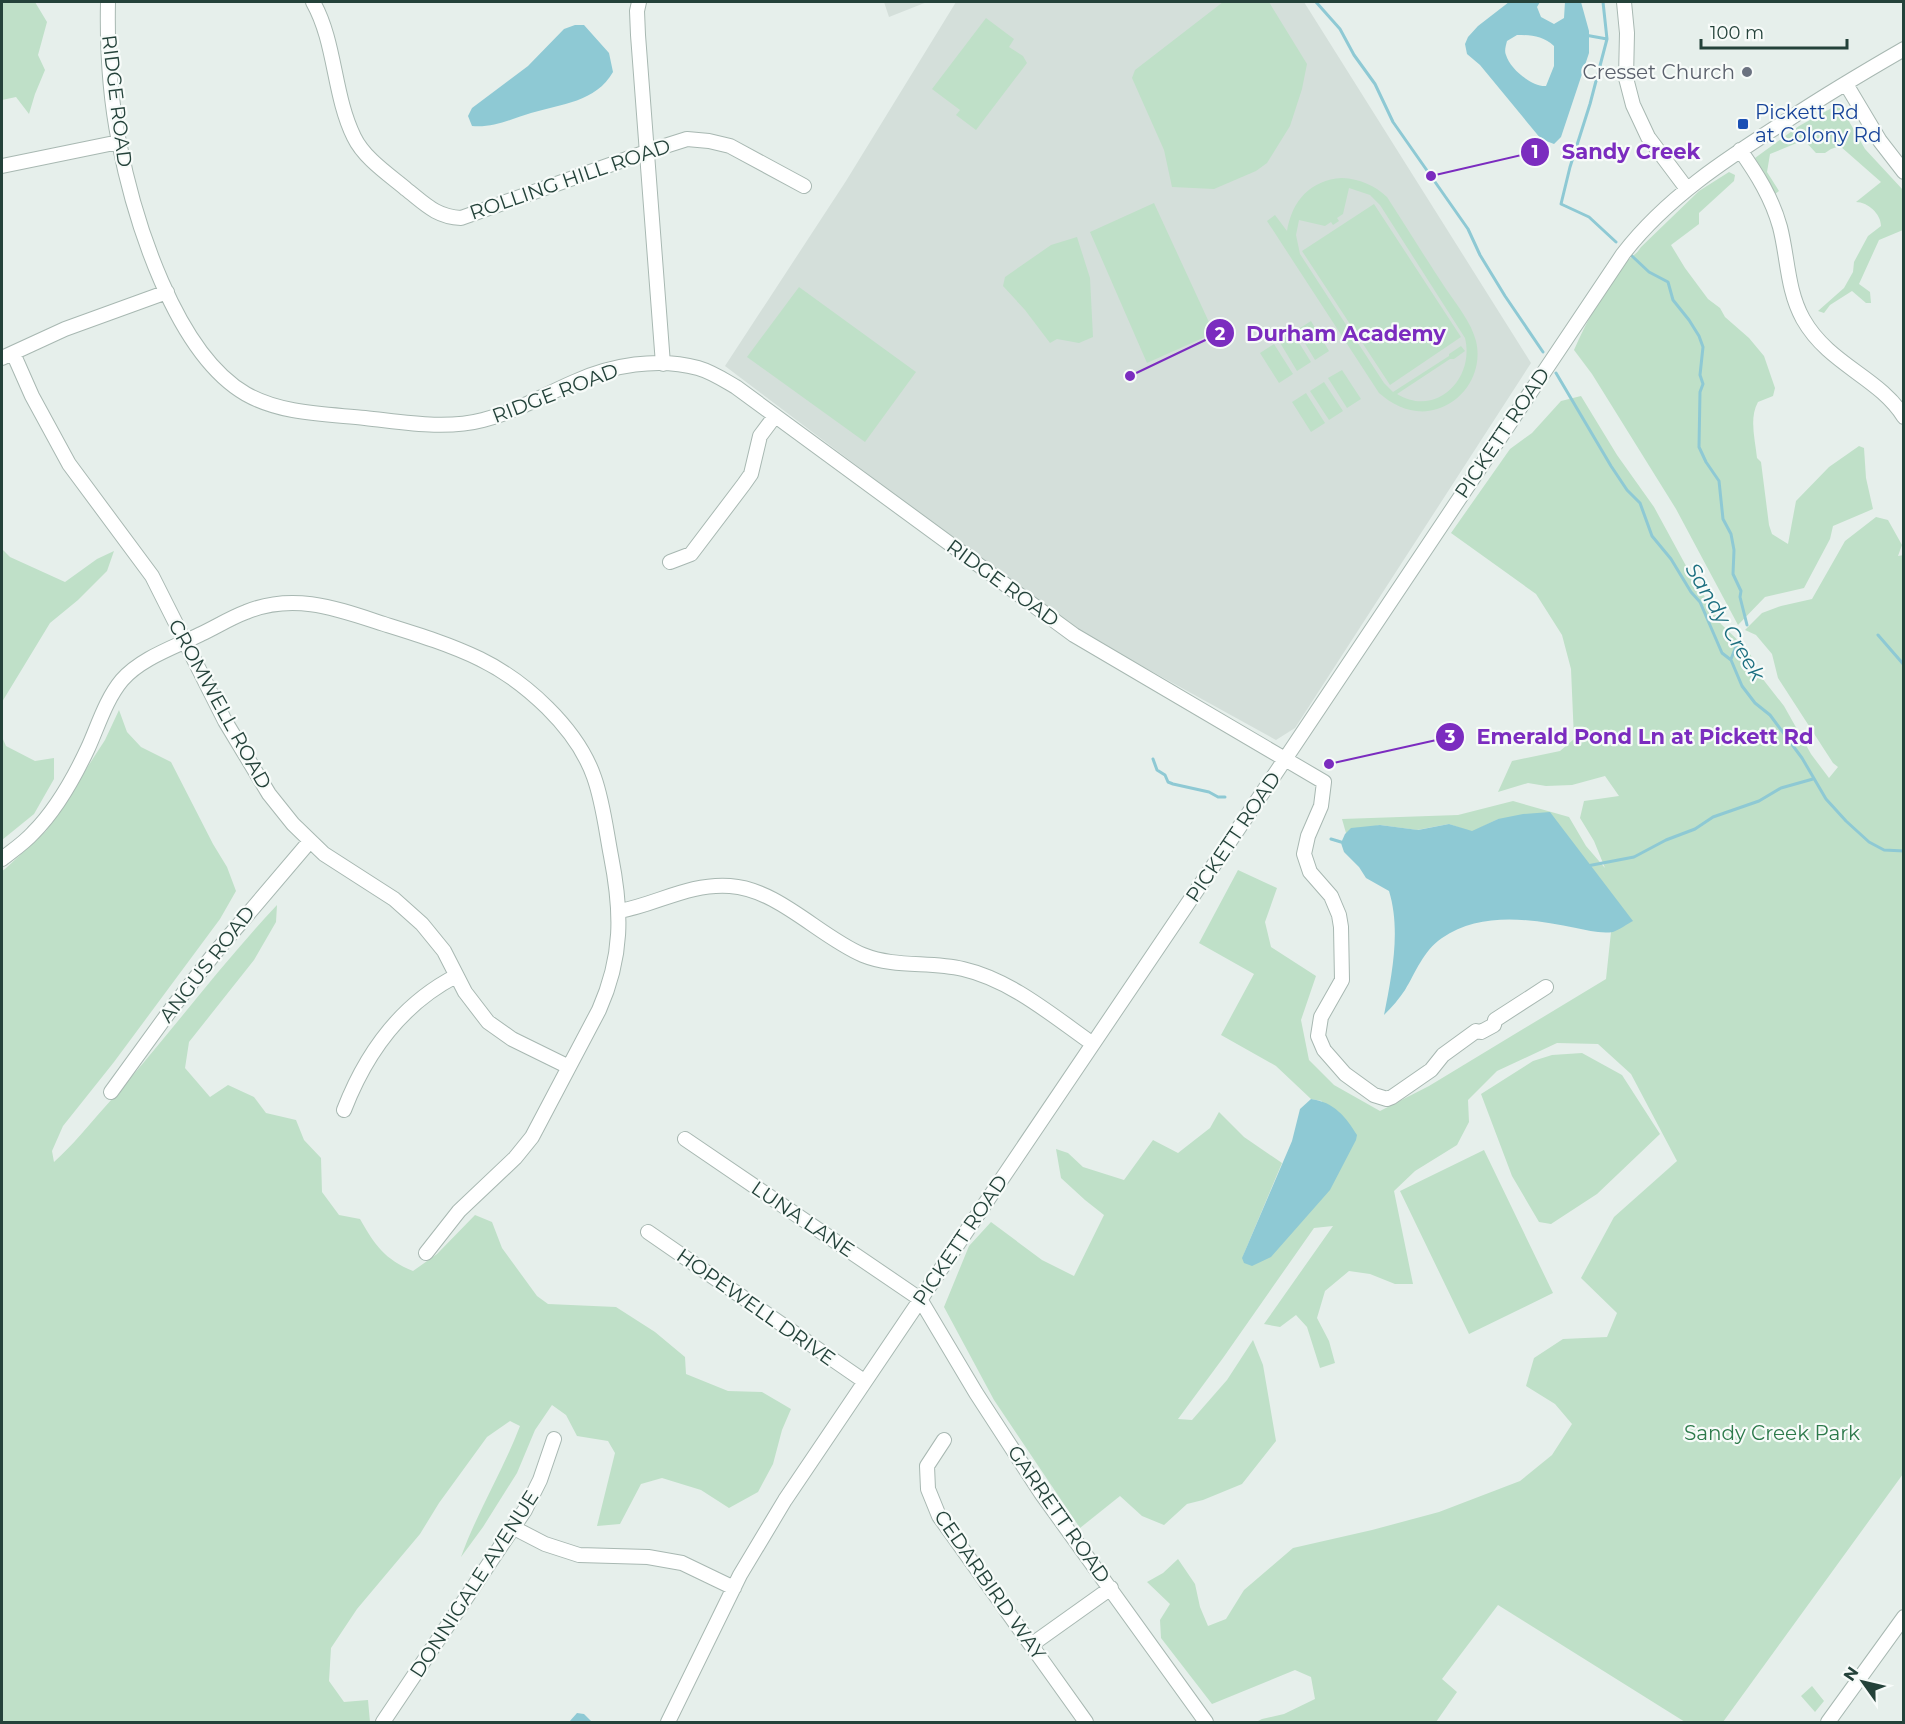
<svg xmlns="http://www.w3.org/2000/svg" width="1905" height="1724" font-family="Montserrat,sans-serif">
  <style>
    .built { fill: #d4dfda }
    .green { fill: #bfe0c8; fill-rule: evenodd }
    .water { fill: #8ec9d4; fill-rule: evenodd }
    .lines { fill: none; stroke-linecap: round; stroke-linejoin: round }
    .stream { stroke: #8ec9d4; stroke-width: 3 }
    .minor-casing { stroke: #a8b8b2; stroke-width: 16 }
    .minor { stroke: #fff; stroke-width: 14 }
    .worship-dot { fill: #6b7280; stroke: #f7fbf9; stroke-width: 2 }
    .transit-dot { fill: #1a4fb4; stroke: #f7fbf9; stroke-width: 2 }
    .labels { text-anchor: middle; stroke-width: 4.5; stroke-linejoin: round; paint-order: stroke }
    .worship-label { font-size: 20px; fill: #5b616d; stroke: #f7fbf9; text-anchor: end }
    .street-label { font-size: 20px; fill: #24423a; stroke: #f7fbf9 }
    .transit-label { font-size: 20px; fill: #164399; stroke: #f7fbf9; text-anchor: start }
    .park-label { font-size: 20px; fill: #2d7a4b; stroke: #f7fbf9 }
    .water-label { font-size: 21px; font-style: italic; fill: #1c6f80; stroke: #f7fbf9 }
    .leader { fill: none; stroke: #7b2cbf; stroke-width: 2 }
    .callout-dot { fill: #7b2cbf; stroke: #f7fbf9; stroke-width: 2 }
    .mark-label { font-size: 18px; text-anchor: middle; font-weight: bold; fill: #fff }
    .callout-label { font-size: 21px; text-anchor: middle; font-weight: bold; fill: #7b2cbf; stroke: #f7fbf9; stroke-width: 4.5; stroke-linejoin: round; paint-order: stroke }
  </style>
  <rect width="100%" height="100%" fill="#e6efeb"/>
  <path class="built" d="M884 2H927L889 17Z
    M956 2H1304L1531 363 1295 728 1276 740 1093 639 1004 577 725 366 846 181Z"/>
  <path class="green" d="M2 2H35L47 22 38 55 45 70 35 94 29 114 16 97 2 100Z
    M1223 2H1269L1307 64 1302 89 1290 126 1267 163 1256 171 1214 189 1172 187 1164 150 1132 78 1135 70Z
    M986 18 1014 39 1009 47 1023 56 1027 63 976 130 956 115 960 110 932 89Z
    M1839 104 1865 149 1903 190V230L1879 240 1859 284 1870 292 1871 303H1866L1852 291 1830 305 1824 313 1818 311 1844 288 1853 272 1854 262 1868 236 1881 226C1881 214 1868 202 1856 202L1881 182 1840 146 1831 149 1825 153H1816L1804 140 1770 154 1767 172 1779 191 1775 194 1755 158 1799 126Z
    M1729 172 1735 175 1734 181 1699 213V224L1671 245 1685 268 1708 299 1720 308 1725 317 1749 338 1764 356 1775 388 1773 396 1758 402C1749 418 1755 439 1757 458L1761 462 1769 525 1772 534 1788 544 1796 501 1829 467 1859 446 1864 448 1866 478 1873 509 1833 526 1830 539 1804 588 1765 597 1738 625 1676 509 1592 374 1574 350C1587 320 1604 289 1625 264 1630 257 1637 254 1641 247L1699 191Z
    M1342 178C1360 179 1374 185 1387 197 1407 228 1426 259 1446 289 1457 305 1471 322 1476 341 1483 370 1466 400 1437 409 1416 416 1395 407 1379 393L1267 221 1275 215 1287 231C1292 201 1310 180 1342 178ZM1349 188 1370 195 1380 205 1465 338C1475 379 1436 418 1397 394L1450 359H1454L1465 351 1461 346 1449 354V356L1393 392 1384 383 1300 254 1296 235 1299 220 1325 226 1331 222 1333 225 1339 221 1337 218 1343 214Z
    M1154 203 1214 333 1147 363 1090 232Z
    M1374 204 1461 337 1390 385 1302 251Z
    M1077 237 1090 278 1093 337 1079 343 1057 339 1050 343 1025 310 1003 286 1005 277 1051 245Z
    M799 287 916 372 865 442 747 357Z
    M1311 321 1329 351 1315 360 1297 330Z
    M1293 333 1311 362 1297 371 1279 341Z
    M1274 344 1293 374 1279 383 1260 353Z
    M1342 370 1361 399 1347 408 1328 378Z
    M1324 382 1343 411 1329 420 1310 391Z
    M1306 393 1325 423 1311 432 1292 402Z
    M1581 396 1617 455 1654 507 1685 564 1721 624 1748 650 1762 678 1784 706 1811 754 1829 778 1838 767 1833 763 1778 678 1772 654 1756 635 1745 630 1762 613 1781 606 1812 599 1845 541 1876 517 1888 520 1902 545 1898 556 1904 555 1903 1474 1723 1722H1685L1498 1605 1442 1679 1457 1692 1436 1722H1256L1262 1719 1284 1714 1315 1699 1311 1677 1295 1670 1212 1704 1161 1638 1160 1620 1170 1604 1147 1582 1163 1573 1178 1559 1195 1584 1200 1607 1208 1626 1226 1619 1244 1590 1293 1548 1372 1530 1439 1512 1520 1481 1552 1455 1572 1424 1555 1404 1526 1386 1534 1358 1563 1339 1607 1337 1617 1313 1581 1278 1614 1217 1677 1161 1631 1074 1598 1044 1557 1043 1497 1071 1468 1100 1469 1122 1457 1145 1415 1171 1394 1191 1413 1284H1395L1370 1274 1349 1271 1325 1291 1317 1318 1329 1341 1335 1363 1320 1368 1307 1327 1296 1315 1280 1327 1264 1324 1333 1226 1314 1228 1223 1358 1178 1419 1192 1420 1227 1380 1253 1340 1263 1365 1276 1441 1242 1484 1203 1500 1187 1504 1164 1525 1142 1516 1120 1496 1080 1528 994 1400 944 1307 969 1246 991 1222 1042 1260 1074 1276 1104 1215 1085 1200 1061 1178 1056 1149 1068 1153 1083 1167 1124 1180 1153 1140 1178 1153 1210 1128 1219 1112 1244 1137 1282 1163 1243 1256 1322 1101 1311 1099 1276 1066 1221 1035 1254 974 1199 943 1238 870 1277 888 1265 922 1271 947 1316 976 1301 1020 1309 1060 1334 1085 1380 1111 1429 1086 1606 979 1611 932 1632 921 1498 819 1472 832 1449 824 1417 830 1380 825 1346 833 1342 819 1458 815 1513 801 1569 817 1586 846 1605 868 1594 841 1580 818 1584 801 1619 796 1605 776 1572 785 1546 786 1528 783 1498 792 1512 761 1560 751 1574 739 1571 669 1562 635 1536 594 1451 533 1510 449 1532 433 1561 401Z
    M2 549 10 557 65 582 97 559 114 551 107 571 78 600 50 623 2 702Z
    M119 710 127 732 141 747 171 762 213 844 227 867 236 891 220 919 114 1062 63 1126 52 1151 54 1162C72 1146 88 1126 104 1108 164 1042 216 970 277 905L276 922 254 960 189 1042 185 1068 210 1097 228 1085 254 1097 266 1113 296 1120 304 1140 321 1158 322 1192 339 1215 360 1219C375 1245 384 1259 413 1271L437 1254 475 1215 492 1222 502 1248 537 1296 548 1304 616 1307 655 1332 685 1357 686 1374 728 1391 762 1392 791 1409 782 1430 773 1464 758 1492 729 1508 701 1490 662 1478 641 1484 620 1524 597 1526 615 1453 608 1441 577 1436 566 1415 552 1405 535 1430 517 1473 483 1527 461 1557C477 1512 503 1471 520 1426L510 1421 487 1437 439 1503 420 1534 357 1609 331 1648 329 1681 344 1702 368 1700 370 1722H2V871L5 869 46 831 105 740Z
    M2 737 6 746 35 761 54 758V779L34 814 2 840Z
    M1582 1053 1622 1075 1660 1134 1597 1194 1551 1224 1539 1222 1512 1176 1481 1094 1533 1061 1552 1055Z
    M1484 1150 1553 1293 1469 1334 1400 1191Z
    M1812 1686 1824 1701 1815 1712 1801 1696Z"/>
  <path class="water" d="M1509 2H1540L1537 7 1541 17 1554 24 1564 18 1565 2H1581L1589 31V53L1561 137 1554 144 1541 139 1480 65 1467 54 1465 44 1468 37 1478 26ZM1517 35C1532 35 1543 36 1554 46V66L1546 86C1532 87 1510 69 1506 55 1504 51 1506 45 1507 41Z
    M575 25H584L609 53 613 72C596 102 561 104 531 113 511 119 493 128 472 126L468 116 472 108 528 66 564 29Z
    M1550 812 1633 921C1627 924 1619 930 1613 932 1600 934 1588 930 1576 928 1532 919 1481 911 1442 938 1423 951 1416 972 1405 990 1399 999 1392 1007 1384 1015 1392 975 1401 930 1389 891L1366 878 1359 867 1344 852 1341 843 1345 834 1351 828 1380 825 1418 830 1449 824 1472 831 1498 819 1523 814Z
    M1311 1099C1334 1102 1346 1117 1357 1135L1356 1140 1330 1190 1271 1257 1252 1266 1244 1263 1242 1258 1292 1141 1300 1109Z
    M577 1713 584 1714 592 1722H569Z"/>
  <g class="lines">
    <path class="stream" d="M1316 2 1340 29 1354 55 1375 84 1393 122 1468 229 1480 255 1505 296 1543 352
      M1603 2 1607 39 1590 104 1570 167 1561 204 1589 217 1616 242
      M1585 35 1607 39
      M1632 256 1649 272 1668 282 1673 300 1689 320 1699 336 1703 347 1700 375 1703 384 1700 392 1699 447 1706 462 1719 481 1723 519 1731 534 1734 550 1733 574 1741 591 1740 597 1747 625
      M1556 373 1611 466 1627 490 1640 503 1652 536 1671 559 1691 592 1700 602 1722 653 1731 660 1742 686 1755 703 1770 715 1802 758 1826 799 1846 821 1869 842 1884 850 1904 851
      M1878 635 1904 665
      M1731 659 1737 644
      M1153 759 1157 770 1165 775 1168 782 1173 784 1209 792 1218 797H1225
      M1331 839 1341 842
      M1587 866 1634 857 1666 840 1695 829 1713 817 1759 801 1781 788 1813 779"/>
    <defs>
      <path id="minor" d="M108 2C107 48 110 97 119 142 134 219 175 353 246 394 281 414 326 414 365 418 403 422 445 430 483 420 515 412 544 395 574 382 611 365 658 357 698 368 712 372 724 380 736 387L1074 635 1324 782 1321 806 1308 836 1304 854 1310 872 1331 896 1339 915 1341 927 1342 980 1321 1017 1318 1036 1324 1050 1345 1074 1374 1095 1387 1099 1392 1097 1431 1070 1443 1055 1476 1031 1481 1032 1494 1025 1495 1020 1546 987
        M313 2C336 43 333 94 354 137 364 158 388 174 406 189 424 203 436 217 461 218L646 152 687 139 709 141 730 146 804 186
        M639 2 637 11 638 35 663 364
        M1624 2 1627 33 1626 78 1633 105 1648 137 1687 189
        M1846 84 1880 141 1904 172
        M1740 150C1757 174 1772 198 1780 227 1788 258 1787 290 1803 319 1829 365 1879 377 1904 417
        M2 166 119 142
        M13 353 32 396 69 464 152 576 225 721 269 794 293 824 324 854 394 899 422 924 444 951 465 992 488 1022 512 1039 569 1067
        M2 358 65 329 167 292
        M670 562 691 554 744 484 751 474 760 436 775 416
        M2 859C12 851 24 843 33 833 56 810 74 778 88 748 98 726 106 699 122 680 141 658 175 647 201 634 216 627 230 618 246 612 294 592 338 609 384 624 416 634 449 644 480 659 525 681 577 728 594 777 603 802 606 830 611 856 622 912 623 956 599 1010L532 1137 515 1158 459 1211 426 1253
        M620 911C657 904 690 883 730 886 778 889 820 937 863 955 895 968 930 961 963 969 1011 980 1053 1016 1093 1044
        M111 1092 172 1008 214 954 310 841
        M344 1110C366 1053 402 1004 456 976
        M685 1139 920 1299 976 1393 1041 1493 1206 1722
        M648 1232 864 1381
        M944 1440 927 1466 928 1489 939 1516 1086 1722
        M514 1528 545 1544 579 1555 648 1557 682 1563 734 1588
        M1031 1645 1111 1588
        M383 1722 525 1510 540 1480 554 1439
        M668 1722 740 1575 785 1500 1257 801 1623 254C1666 198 1726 159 1786 121 1824 96 1864 72 1904 49
        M1828 1722 1904 1617"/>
    </defs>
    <use href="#minor" class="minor-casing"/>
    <use href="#minor" class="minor"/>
  </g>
  <circle class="worship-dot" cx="1747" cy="72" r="6"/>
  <rect class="transit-dot" x="1737" y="118" width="12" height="12" rx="3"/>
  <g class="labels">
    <g class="worship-label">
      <text x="1735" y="79">Cresset Church</text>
    </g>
    <g class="street-label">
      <text transform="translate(117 101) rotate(83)" y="7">RIDGE ROAD</text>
      <text transform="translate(570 179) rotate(-19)" y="7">ROLLING HILL ROAD</text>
      <text transform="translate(555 393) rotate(-21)" y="7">RIDGE ROAD</text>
      <text transform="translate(1502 433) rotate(-56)" y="7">PICKETT ROAD</text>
      <text transform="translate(1003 583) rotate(36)" y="7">RIDGE ROAD</text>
      <text transform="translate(220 704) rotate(61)" y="7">CROMWELL ROAD</text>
      <text transform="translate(1233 837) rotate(-56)" y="7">PICKETT ROAD</text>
      <text transform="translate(207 964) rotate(-52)" y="7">ANGUS ROAD</text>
      <text transform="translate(803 1219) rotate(34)" y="7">LUNA LANE</text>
      <text transform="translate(960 1240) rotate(-56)" y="7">PICKETT ROAD</text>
      <text transform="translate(756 1307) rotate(35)" y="7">HOPEWELL DRIVE</text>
      <text transform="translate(1059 1514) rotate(55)" y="7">GARRETT ROAD</text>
      <text transform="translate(474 1584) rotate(-57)" y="7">DONNIGALE AVENUE</text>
      <text transform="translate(990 1585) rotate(55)" y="7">CEDARBIRD WAY</text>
    </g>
    <g class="transit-label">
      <text x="1755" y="119">Pickett Rd<tspan x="1755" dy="23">at Colony Rd</tspan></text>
    </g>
    <g class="park-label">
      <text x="1772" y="1440">Sandy Creek Park</text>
    </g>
    <g class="water-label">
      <text transform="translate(1725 622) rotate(59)" y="7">Sandy Creek</text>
    </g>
  </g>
  <path class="leader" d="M1431 176L1535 152M1130 376L1220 333M1329 764L1450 737"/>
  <g class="callout-dot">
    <circle cx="1431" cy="176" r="6"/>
    <circle cx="1130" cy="376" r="6"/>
    <circle cx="1329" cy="764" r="6"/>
    <circle cx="1535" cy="152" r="15"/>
    <circle cx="1220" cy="333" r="15"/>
    <circle cx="1450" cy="737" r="15"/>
  </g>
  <g class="mark-label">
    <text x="1535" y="158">1</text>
    <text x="1220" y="340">2</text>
    <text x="1450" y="743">3</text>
  </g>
  <g class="callout-label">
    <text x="1631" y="159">Sandy Creek</text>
    <text x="1346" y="341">Durham Academy</text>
    <text x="1645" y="744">Emerald Pond Ln at Pickett Rd</text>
  </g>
  <rect width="1905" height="1724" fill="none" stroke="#24423a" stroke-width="6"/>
  <g transform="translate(1863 1682) rotate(304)" stroke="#f7fbf9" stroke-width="4.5" paint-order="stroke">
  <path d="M0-4.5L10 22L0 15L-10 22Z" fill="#24423a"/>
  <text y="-9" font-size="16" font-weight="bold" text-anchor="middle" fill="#24423a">N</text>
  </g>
  <path d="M1701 39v9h146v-9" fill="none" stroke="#24423a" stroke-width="3"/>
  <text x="1710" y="39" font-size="18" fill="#24423a" stroke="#f7fbf9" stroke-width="4.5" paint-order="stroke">100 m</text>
</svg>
